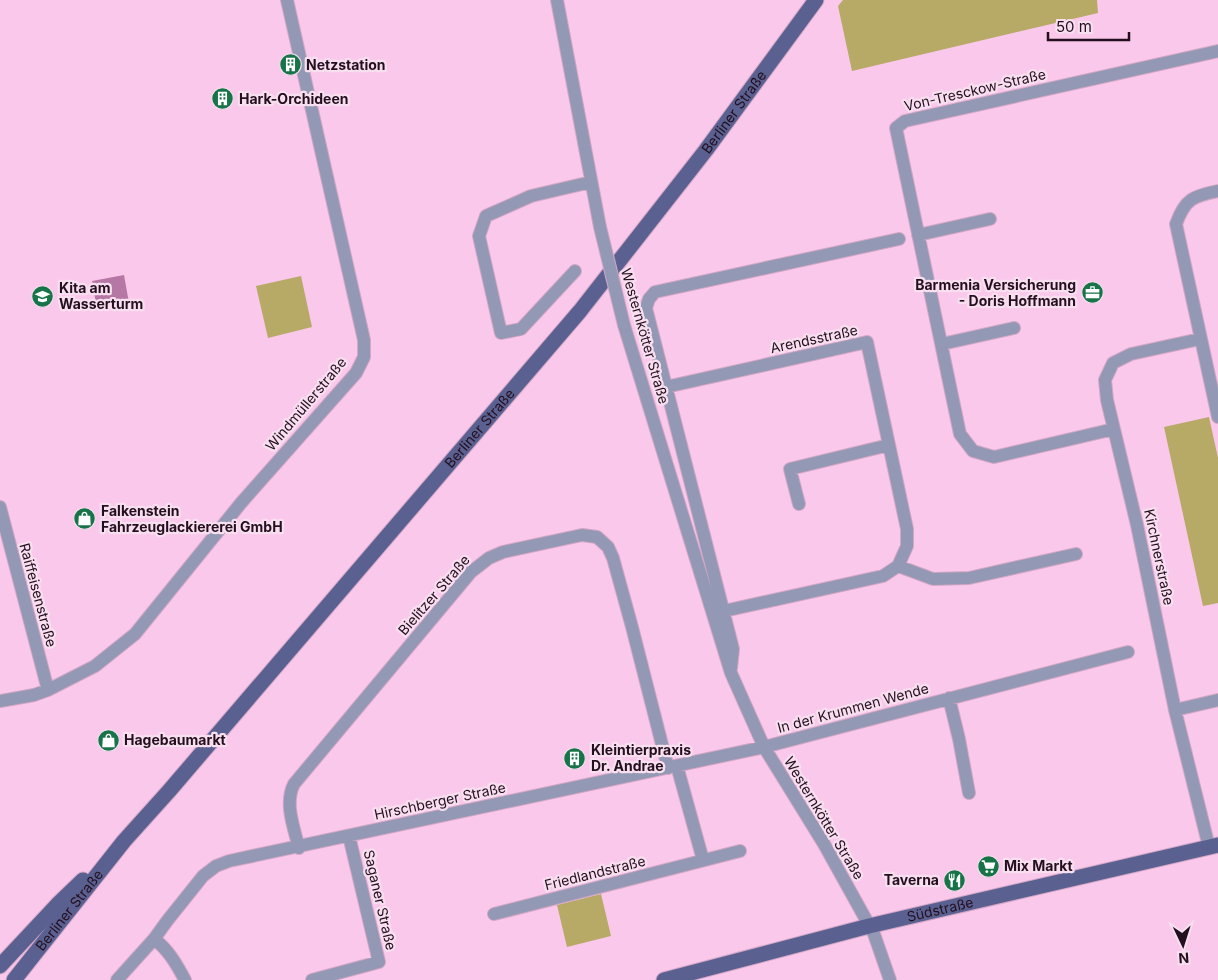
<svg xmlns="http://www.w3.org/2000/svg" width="1218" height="980" font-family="Inter,sans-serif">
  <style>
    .green { fill: #b7a966 }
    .water { fill: #b677a5 }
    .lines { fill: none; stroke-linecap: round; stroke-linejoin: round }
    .minor-casing { stroke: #d3a7c6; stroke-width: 14 }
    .major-casing { stroke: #d3a7c6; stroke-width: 17 }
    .minor { stroke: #9398b4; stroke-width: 12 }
    .major { stroke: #5a6191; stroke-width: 15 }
    .minor-bridge-casing { stroke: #d3a7c6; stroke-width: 14; stroke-linecap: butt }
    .minor-bridge { stroke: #9398b4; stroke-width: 12 }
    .labels { text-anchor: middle; stroke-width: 4.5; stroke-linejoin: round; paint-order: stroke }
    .poi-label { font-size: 14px; font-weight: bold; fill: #240f1f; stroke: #f8dff0; text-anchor: start }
    .street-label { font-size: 14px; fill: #240f1f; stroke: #f8dff0 }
  </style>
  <rect width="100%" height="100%" fill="#fac8eb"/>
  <path class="green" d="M843 0H1097L1098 13 852 71 838 6Z
    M301 276 312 327 268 338 256 286Z
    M1209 417 1218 458V603L1203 606 1164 427Z
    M601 894 611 936 567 947 557 905Z"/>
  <path class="water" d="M124 275 129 303 97 309 92 281Z"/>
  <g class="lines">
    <defs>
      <path id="minor" d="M557 0 600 227
        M1218 191C1193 196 1185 199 1176 224L1218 417
        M918 235 990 219
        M575 271 521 329 501 333 479 236 486 216 531 196 591 182
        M624 325 731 673 764 747 824 844 874 934 890 980
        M1200 339 1131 354 1113 363 1105 380 1107 400 1137 525 1175 710 1209 847
        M942 344 1014 328
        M666 387 867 342 907 529V546L898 566 883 576 724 611
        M1114 429 994 457 973 451 960 434 896 128 905 121 1218 51
        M799 504 790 469 889 445
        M0 507 48 690
        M898 566 933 579 969 578 1076 554
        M731 668 733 649 646 308 649 299 655 292 899 239
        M949 698 959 739 969 793
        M0 701 34 695 48 690 95 666 135 634 241 503 356 373 364 357V340L287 0
        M1175 710 1218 700
        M677 766 703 860
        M299 848C294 828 284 803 294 784L471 572 489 558 503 552 582 535 597 537 608 547 613 558 632 627 668 768
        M494 914 740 851
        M154 939C168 949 177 965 185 980
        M117 980 154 939 167 921 203 876 216 866 229 861 764 747 1128 652
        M312 980 379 962 349 836"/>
      <g id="major">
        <path d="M0 966 57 905 83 880"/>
        <path id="s1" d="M14 980 124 841 169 791 580 311 706 150 816 0"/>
        <path id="s2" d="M664 980 869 926 1218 845"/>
      </g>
    </defs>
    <use href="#minor" class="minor-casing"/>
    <use href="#major" class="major-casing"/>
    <use href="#minor" class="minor"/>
    <use href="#major" class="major"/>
    <defs>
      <path id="minor-bridge" d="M600 227 624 325"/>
    </defs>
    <use href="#minor-bridge" class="minor-bridge-casing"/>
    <use href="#minor-bridge" class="minor-bridge"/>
  </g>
  <defs>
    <symbol id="building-disc" viewBox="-11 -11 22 22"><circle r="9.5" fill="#177348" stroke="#f8dff0"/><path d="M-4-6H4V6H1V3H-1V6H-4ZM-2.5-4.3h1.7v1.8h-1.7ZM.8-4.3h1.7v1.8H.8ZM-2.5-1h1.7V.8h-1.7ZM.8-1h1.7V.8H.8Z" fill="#fff"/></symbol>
    <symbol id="office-disc" viewBox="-11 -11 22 22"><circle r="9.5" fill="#177348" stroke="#f8dff0"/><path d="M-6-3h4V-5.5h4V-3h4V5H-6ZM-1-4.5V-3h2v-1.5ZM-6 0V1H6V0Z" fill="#fff"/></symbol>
    <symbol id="school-disc" viewBox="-11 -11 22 22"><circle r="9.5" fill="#177348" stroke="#f8dff0"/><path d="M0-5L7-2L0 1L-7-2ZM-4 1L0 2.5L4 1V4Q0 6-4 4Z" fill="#fff"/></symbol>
    <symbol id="shop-disc" viewBox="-11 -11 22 22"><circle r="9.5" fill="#177348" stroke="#f8dff0"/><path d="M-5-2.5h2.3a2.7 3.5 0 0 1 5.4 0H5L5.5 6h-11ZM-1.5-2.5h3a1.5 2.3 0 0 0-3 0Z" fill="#fff"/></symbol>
    <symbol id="supermarket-disc" viewBox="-11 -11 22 22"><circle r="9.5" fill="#177348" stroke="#f8dff0"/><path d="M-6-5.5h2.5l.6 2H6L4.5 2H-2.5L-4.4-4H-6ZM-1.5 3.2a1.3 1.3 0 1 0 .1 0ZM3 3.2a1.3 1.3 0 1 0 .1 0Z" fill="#fff"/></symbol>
    <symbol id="restaurant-disc" viewBox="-11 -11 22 22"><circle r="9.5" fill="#177348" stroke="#f8dff0"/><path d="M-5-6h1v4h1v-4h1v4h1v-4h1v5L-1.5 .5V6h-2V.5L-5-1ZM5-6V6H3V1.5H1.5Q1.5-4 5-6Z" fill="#fff"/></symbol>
  </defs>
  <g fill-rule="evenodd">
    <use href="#building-disc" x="278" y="52" width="25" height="25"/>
    <use href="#building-disc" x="210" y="86" width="25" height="25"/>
    <use href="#office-disc" x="1080" y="280" width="25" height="25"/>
    <use href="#school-disc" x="30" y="284" width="25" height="25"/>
    <use href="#shop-disc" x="72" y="506" width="25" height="25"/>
    <use href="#shop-disc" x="96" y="728" width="25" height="25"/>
    <use href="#building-disc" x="562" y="746" width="25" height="25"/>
    <use href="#supermarket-disc" x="976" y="854" width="25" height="25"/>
    <use href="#restaurant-disc" x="942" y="868" width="25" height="25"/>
  </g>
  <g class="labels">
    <g class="poi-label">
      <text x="306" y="70">Netzstation</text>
      <text x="239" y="104">Hark-Orchideen</text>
      <text x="1076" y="290" text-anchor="end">Barmenia Versicherung<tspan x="1076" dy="16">- Doris Hoffmann</tspan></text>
      <text x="59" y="293">Kita am<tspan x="59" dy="16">Wasserturm</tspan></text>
      <text x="101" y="516">Falkenstein<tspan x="101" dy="16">Fahrzeuglackiererei GmbH</tspan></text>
      <text x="124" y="745">Hagebaumarkt</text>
      <text x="591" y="755">Kleintierpraxis<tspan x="591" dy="16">Dr. Andrae</tspan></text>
      <text x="1004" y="871">Mix Markt</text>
      <text x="939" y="885" text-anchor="end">Taverna</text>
    </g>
    <g class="street-label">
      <text transform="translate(975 90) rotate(-13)" y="5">Von-Tresckow-Straße</text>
      <text dy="5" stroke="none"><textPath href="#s1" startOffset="1128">Berliner Straße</textPath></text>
      <text transform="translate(645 336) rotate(74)" y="5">Westernkötter Straße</text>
      <text transform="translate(814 339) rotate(-12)" y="5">Arendsstraße</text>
      <text transform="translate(306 404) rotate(-50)" y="5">Windmüllerstraße</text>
      <text dy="5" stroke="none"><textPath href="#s1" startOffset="722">Berliner Straße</textPath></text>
      <text transform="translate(1159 557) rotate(78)" y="5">Kirchnerstraße</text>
      <text transform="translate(38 595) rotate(75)" y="5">Raiffeisenstraße</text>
      <text transform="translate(434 595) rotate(-49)" y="5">Bielitzer Straße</text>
      <text transform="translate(853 708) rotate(-15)" y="5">In der Krummen Wende</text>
      <text transform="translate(440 801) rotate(-12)" y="5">Hirschberger Straße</text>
      <text transform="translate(824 818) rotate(59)" y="5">Westernkötter Straße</text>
      <text transform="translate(595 873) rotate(-14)" y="5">Friedlandstraße</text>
      <text transform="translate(380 900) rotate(77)" y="5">Saganer Straße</text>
      <text dy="5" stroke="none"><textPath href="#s1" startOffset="89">Berliner Straße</textPath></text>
      <text dy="5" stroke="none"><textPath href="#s2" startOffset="285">Südstraße</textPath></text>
    </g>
  </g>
  <g transform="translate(1183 945) rotate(176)" stroke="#f8dff0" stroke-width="4" paint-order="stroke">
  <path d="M0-4L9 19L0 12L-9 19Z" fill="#240f1f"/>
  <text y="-8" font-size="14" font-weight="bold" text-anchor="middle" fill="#240f1f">N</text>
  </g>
  <path d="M1048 32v8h81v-8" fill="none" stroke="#240f1f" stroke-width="2.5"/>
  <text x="1056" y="32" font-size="15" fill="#240f1f" stroke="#f8dff0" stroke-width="4" paint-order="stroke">50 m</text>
</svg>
